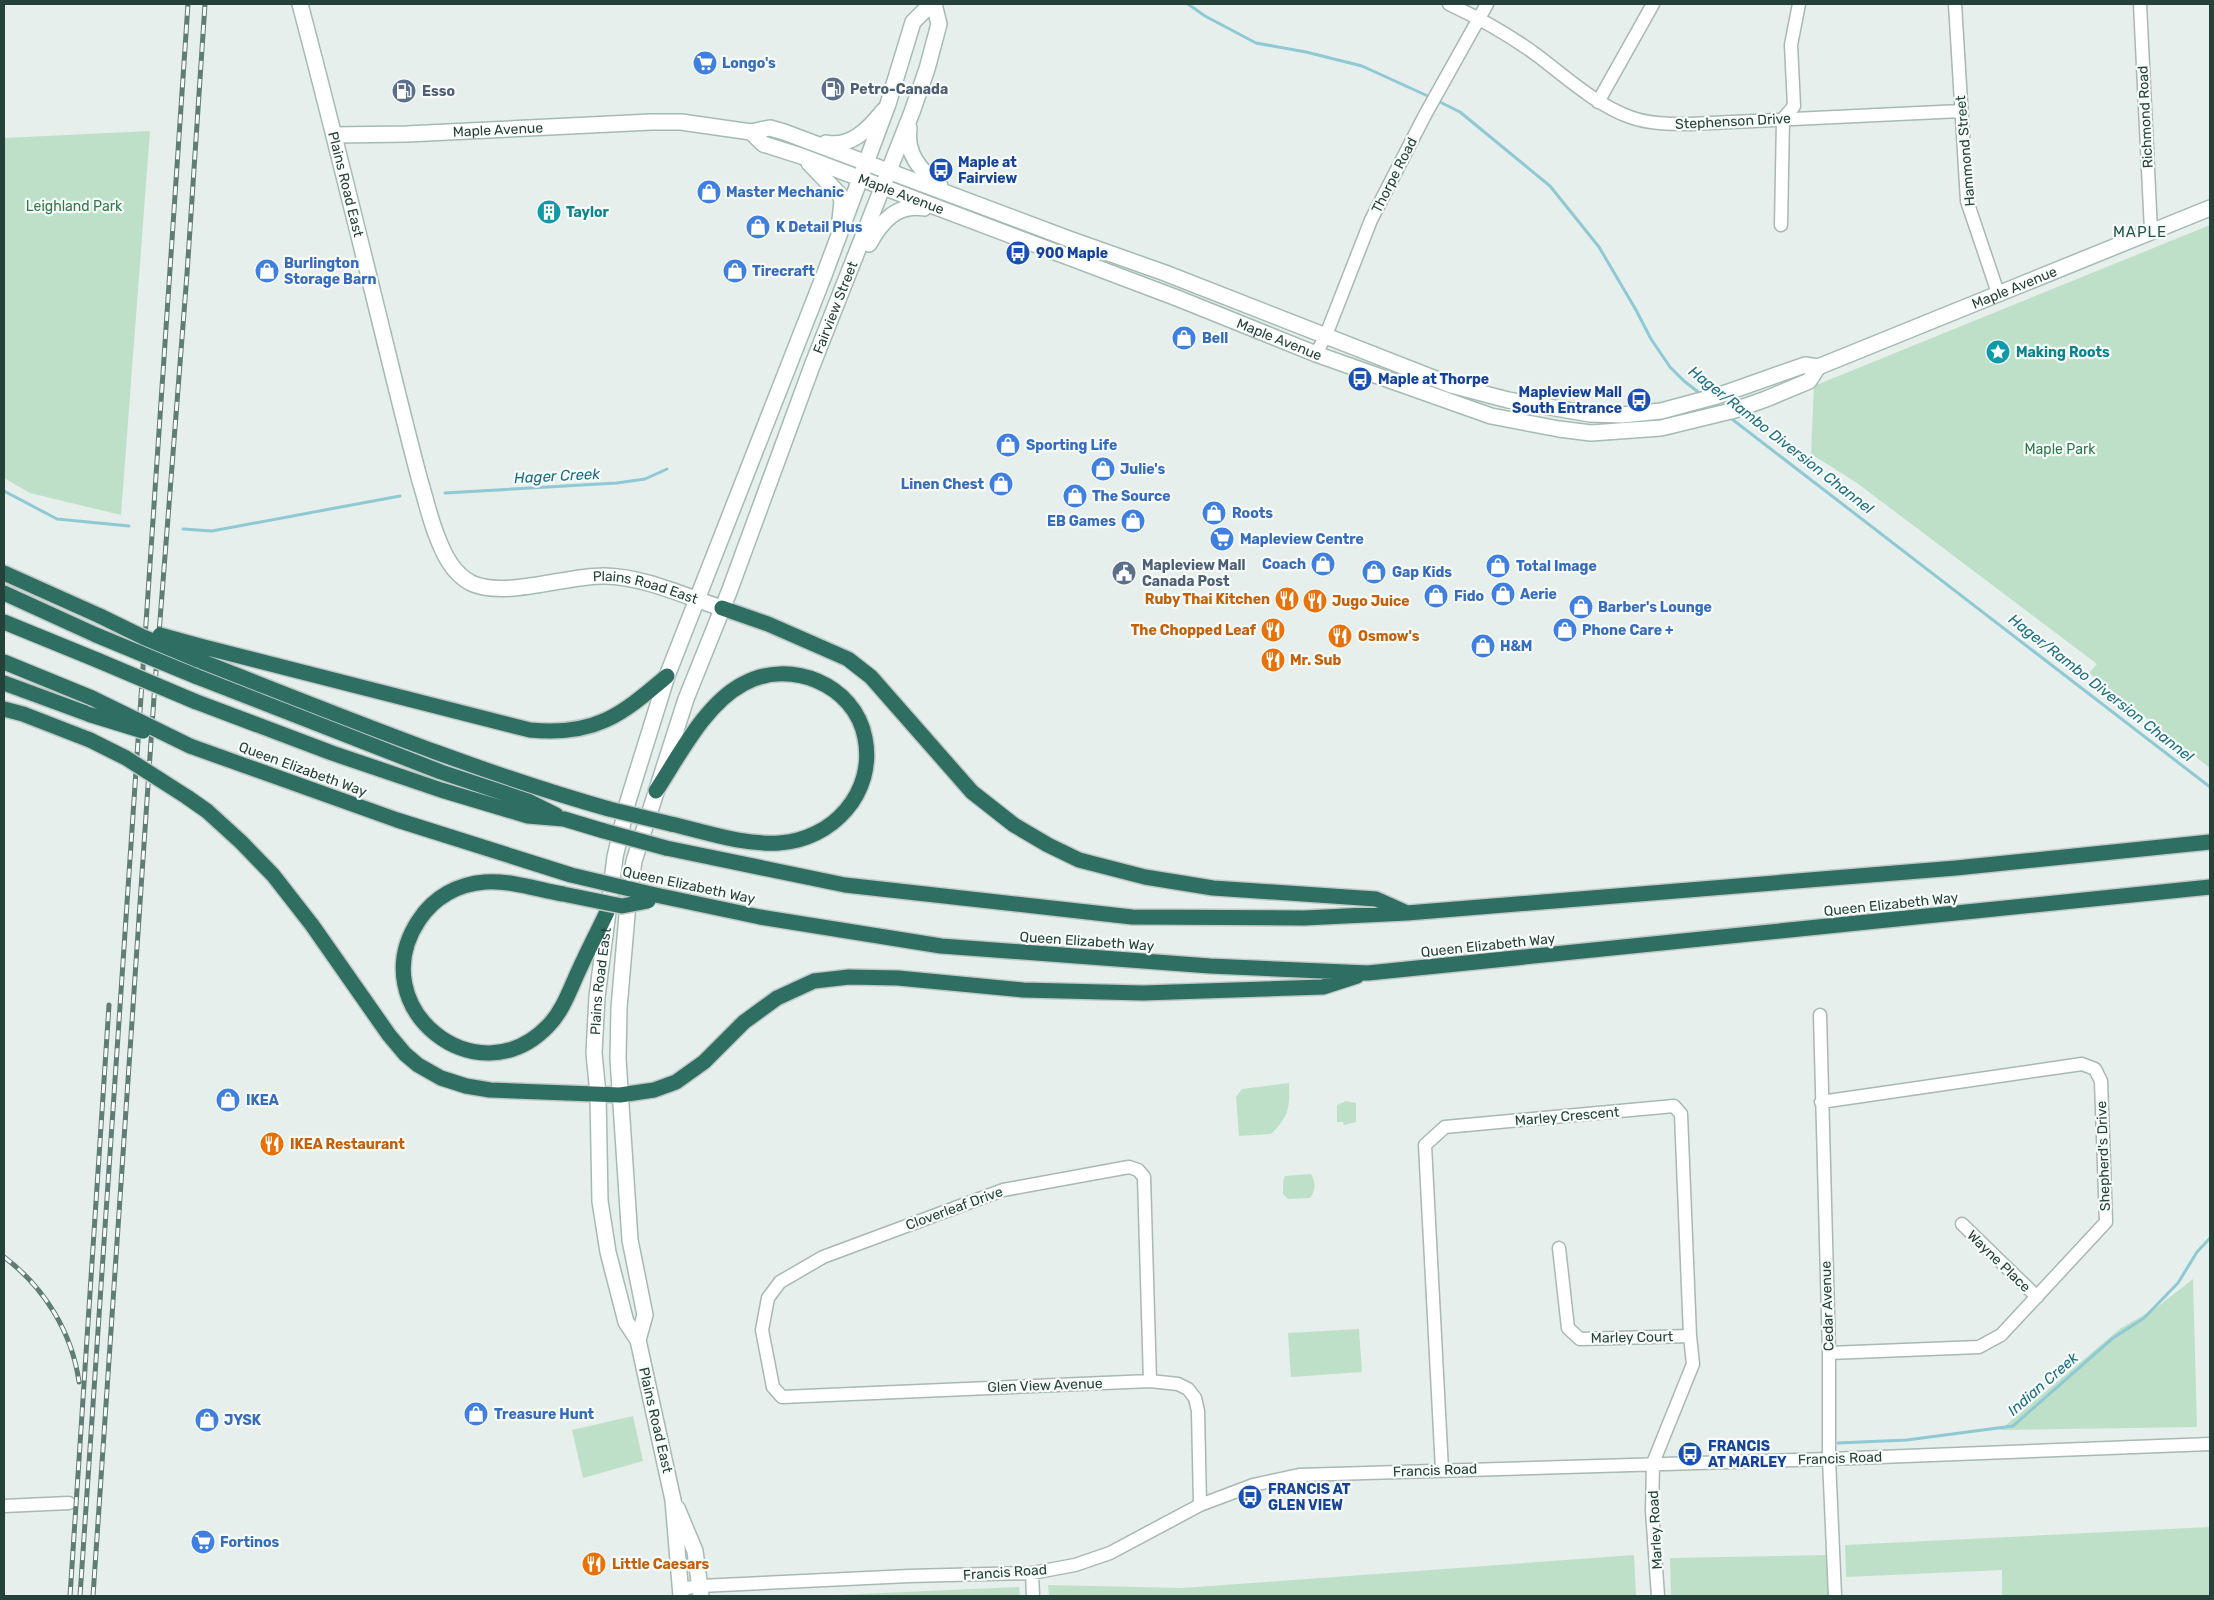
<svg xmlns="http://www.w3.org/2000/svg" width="2214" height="1600" font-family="Rubik,sans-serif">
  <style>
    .green { fill: #bfe0c8 }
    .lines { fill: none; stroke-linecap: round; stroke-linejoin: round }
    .stream { stroke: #8ec9d4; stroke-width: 3 }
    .minor-casing { stroke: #a8b8b2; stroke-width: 15 }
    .secondary-casing { stroke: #a4bbb3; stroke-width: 18 }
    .motorway-casing { stroke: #c2cac8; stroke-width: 18 }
    .minor { stroke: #fff; stroke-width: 12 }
    .secondary { stroke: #fff; stroke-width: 15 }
    .motorway { stroke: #2f6f62; stroke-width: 15 }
    .rail-casing { stroke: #5f7d75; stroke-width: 5 }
    .rail { stroke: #f7fbf9; stroke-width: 3; stroke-dasharray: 9; stroke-linecap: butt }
    .motorway-bridge-casing { stroke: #c2cac8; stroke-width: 18; stroke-linecap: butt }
    .motorway-bridge { stroke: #2f6f62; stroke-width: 15 }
    .labels { text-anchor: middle; stroke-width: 4.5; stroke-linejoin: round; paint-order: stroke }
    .shop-label { font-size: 14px; font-weight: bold; fill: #366cbe; stroke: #f7fbf9; text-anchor: start }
    .service-label { font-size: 14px; font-weight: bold; fill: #4e5e75; stroke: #f7fbf9; text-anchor: start }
    .street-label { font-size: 14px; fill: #24423a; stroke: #f7fbf9 }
    .transit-label { font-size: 14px; font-weight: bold; fill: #164399; stroke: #f7fbf9; text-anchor: start }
    .park-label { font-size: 14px; fill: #2d7a4b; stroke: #f7fbf9 }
    .culture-label { font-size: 14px; font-weight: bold; fill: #0d838f; stroke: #f7fbf9; text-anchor: start }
    .food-label { font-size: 14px; font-weight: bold; fill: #c56008; stroke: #f7fbf9; text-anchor: start }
    .neighbourhood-label { font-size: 15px; letter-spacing: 1px; fill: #1f5548; stroke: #f7fbf9 }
    .water-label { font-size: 15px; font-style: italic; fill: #1c6f80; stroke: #f7fbf9 }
  </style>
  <rect width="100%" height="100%" fill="#e6efeb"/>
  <path class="green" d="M150 131 121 515 30 493 4 478V138Z
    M2210 225V768L2089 673 2097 664 1857 483 1811 454 1814 386Z
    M1289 1083C1290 1108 1289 1116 1271 1134L1239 1136 1236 1097 1242 1089Z
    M1346 1101 1356 1103V1122L1344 1125 1343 1122H1337V1105Z
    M1311 1174C1316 1183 1316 1190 1310 1198L1288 1199 1283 1194V1181L1285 1176Z
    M2193 1279 2197 1427 2000 1430 2121 1328 2156 1308Z
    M1359 1329 1362 1372 1291 1377 1288 1333Z
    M633 1416 643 1461 583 1478 572 1430Z
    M2210 1527V1596H2002V1570L1846 1577 1845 1545Z
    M1634 1555 1636 1596H1049L1048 1585 1183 1588Z
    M1828 1555 1829 1596H1671L1670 1558Z
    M1019 1587 1020 1596H816Z"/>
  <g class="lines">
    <path class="stream" d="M1188 4 1205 16 1256 43 1306 52 1362 66 1430 97
      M1436 100 1460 112 1550 186 1599 247 1636 310 1651 339 1670 367 1684 381 1702 395
      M1728 416 2210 787
      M4 491 57 519 129 526
      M445 493 617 483 645 479 667 469
      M183 529 212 531 400 496
      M1838 1443 1907 1440 2013 1426 2113 1338 2144 1318 2178 1283 2197 1252 2210 1238"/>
    <defs>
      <path id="minor" d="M1449 4C1479 18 1511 36 1538 56 1567 78 1595 104 1630 117 1649 124 1669 124 1690 124L1961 111
        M1955 4 1967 201 1998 293
        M2140 4 2151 231
        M1598 102 1653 4
        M1781 225 1783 119 1794 106 1791 45 1799 4
        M1316 354 1326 335 1371 220 1425 115 1487 4
        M1820 1015 1829 1353V1459L1835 1596
        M1821 1102 2082 1064 2095 1069 2101 1081 2106 1222 2001 1335 1979 1347 1829 1353
        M1962 1224 2037 1297
        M1559 1248 1568 1328 1580 1339 1690 1336
        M1150 1381 1144 1177 1138 1170 1129 1167 1003 1190 823 1257 780 1282 768 1298 762 1330 773 1387 782 1397 1150 1381 1178 1384 1188 1389 1195 1398 1198 1411 1200 1505
        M1442 1470 1425 1145 1445 1127 1674 1106 1681 1114 1690 1336 1693 1364 1653 1463 1652 1511 1658 1596
        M4 1506 69 1503
        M1032 1573 1033 1596
        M680 1589 700 1586 909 1576 1032 1573 1075 1565 1110 1553 1200 1505 1253 1485 1299 1475 1829 1459 2210 1444"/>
      <g id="secondary">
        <path id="s1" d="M300 4C330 117 358 232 386 346 397 391 408 436 420 481 426 500 430 520 438 539 445 557 454 574 471 583 505 599 567 575 605 576 645 577 684 596 722 608"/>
        <path d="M909 128C905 154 921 171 940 186"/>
        <path id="s2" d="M751 132 763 144 801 156 1177 298 1316 354 1491 416 1559 429 1591 433 1661 428 1735 410 1766 399 1809 381 1818 367"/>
        <path id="s3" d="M334 135 407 134 651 122H681L751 132 770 128 784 132 1069 239 1165 273 1451 385 1508 400 1590 414 1622 415 1661 411 1717 396 1805 365 1818 367 2210 208"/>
        <path d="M826 143C850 148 869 129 883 111"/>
        <path d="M809 163 840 195 842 201 840 220"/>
        <path d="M869 244C881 222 897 203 924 208"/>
        <path id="s4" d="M638 1340 645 1315 630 1240 618 1059 619 1008 628 903 634 861 686 699 729 592 812 366 912 112 927 69 939 24 934 4"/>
        <path d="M677 1508 695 1551 701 1596"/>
        <path id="s5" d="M681 1596 673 1500 638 1340 626 1322 608 1252 600 1201 598 1094 594 1053 597 997 615 857 628 801 667 676 823 278 888 104 913 22 931 4"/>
      </g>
      <path id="motorway" d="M4 573 100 616
        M4 593 96 635
        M722 608 768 624 848 659 871 677 972 792 1014 825 1048 845 1079 860 1145 877 1213 888 1376 899 1405 912
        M4 622 97 660
        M200 646 530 730C595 736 620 716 667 676
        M198 660C334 713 468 769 609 809
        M4 662 92 698
        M195 676 441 772 528 801 556 815
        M4 683 91 715
        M194 701 332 753 441 790 528 816 564 819 604 831
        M4 709 23 714 90 740
        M190 746 397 820 571 875
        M656 791C679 756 705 704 743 684 789 658 855 684 865 738 876 793 832 840 779 843 742 845 706 832 671 824
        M187 797 207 811 241 842 273 875 312 925 389 1035 405 1054 418 1065 441 1078 466 1086 490 1090 620 1095 654 1090 676 1082 704 1062 744 1022 777 998 814 981 849 977 898 978 1023 990 1143 993 1323 987 1357 976
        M666 848 845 885 1132 917 1304 918 1407 913 1956 868 2210 842
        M563 894C539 890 510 880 485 882 458 884 434 897 419 920 361 1007 477 1100 548 1026 563 1011 570 989 579 970 588 950 598 931 607 912
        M651 894 760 917 941 946 1210 966 1368 973 2210 887"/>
    </defs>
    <use href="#minor" class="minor-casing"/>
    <use href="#secondary" class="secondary-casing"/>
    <use href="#motorway" class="motorway-casing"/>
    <use href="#minor" class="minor"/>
    <use href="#secondary" class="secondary"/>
    <use href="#motorway" class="motorway"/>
    <defs>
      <path id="rail" d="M4 1257C44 1287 72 1332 79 1382
        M70 1596 109 1005
        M80 1596 188 4
        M93 1596 154 697 187 274 205 4"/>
    </defs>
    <use href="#rail" class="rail-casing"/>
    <use href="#rail" class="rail"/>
    <defs>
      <path id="motorway-bridge" d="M100 616 143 637 198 660
        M96 635 195 676
        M160 635 200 646
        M97 660 194 701
        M92 698 190 746
        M91 715 143 731
        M90 740 126 758 187 797
        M609 809 671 824
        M604 831 666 848
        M571 875 651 894
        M563 894 622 906 648 901"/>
    </defs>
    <use href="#motorway-bridge" class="motorway-bridge-casing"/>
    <use href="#motorway-bridge" class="motorway-bridge"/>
  </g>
  <defs>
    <symbol id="supermarket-disc" viewBox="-11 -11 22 22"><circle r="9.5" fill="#3f7fe0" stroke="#f7fbf9"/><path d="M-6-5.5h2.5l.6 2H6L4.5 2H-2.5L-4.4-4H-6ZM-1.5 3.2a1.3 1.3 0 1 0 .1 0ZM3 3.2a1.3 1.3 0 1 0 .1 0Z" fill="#fff"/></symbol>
    <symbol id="fuel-disc" viewBox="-11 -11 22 22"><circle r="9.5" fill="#5c6f8a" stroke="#f7fbf9"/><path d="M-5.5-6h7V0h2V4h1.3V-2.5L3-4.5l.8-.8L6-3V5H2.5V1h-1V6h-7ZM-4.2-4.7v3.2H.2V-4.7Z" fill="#fff"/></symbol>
    <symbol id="bus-disc" viewBox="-11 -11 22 22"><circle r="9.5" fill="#1a4fb4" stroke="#f7fbf9"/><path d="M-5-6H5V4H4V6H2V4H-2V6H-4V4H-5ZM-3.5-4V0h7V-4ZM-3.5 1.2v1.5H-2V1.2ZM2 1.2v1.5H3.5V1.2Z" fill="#fff"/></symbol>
    <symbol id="shop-disc" viewBox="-11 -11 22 22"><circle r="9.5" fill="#3f7fe0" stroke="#f7fbf9"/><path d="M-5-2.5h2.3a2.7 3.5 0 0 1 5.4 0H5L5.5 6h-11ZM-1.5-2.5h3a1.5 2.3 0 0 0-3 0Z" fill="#fff"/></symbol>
    <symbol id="building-disc" viewBox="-11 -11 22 22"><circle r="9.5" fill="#0f9aa8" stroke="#f7fbf9"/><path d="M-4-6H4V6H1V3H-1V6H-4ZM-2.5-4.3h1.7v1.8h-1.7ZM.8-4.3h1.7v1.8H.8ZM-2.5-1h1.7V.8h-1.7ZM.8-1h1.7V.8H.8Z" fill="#fff"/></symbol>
    <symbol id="sight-disc" viewBox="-11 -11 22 22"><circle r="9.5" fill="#0f9aa8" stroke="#f7fbf9"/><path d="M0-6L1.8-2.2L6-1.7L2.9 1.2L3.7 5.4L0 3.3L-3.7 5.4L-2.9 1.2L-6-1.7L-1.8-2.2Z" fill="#fff"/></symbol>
    <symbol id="civic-disc" viewBox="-11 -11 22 22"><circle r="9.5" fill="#5c6f8a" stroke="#f7fbf9"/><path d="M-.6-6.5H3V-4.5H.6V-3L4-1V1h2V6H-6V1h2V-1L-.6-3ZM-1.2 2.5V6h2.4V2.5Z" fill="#fff"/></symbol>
    <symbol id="restaurant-disc" viewBox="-11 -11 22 22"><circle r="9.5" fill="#e8710a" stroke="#f7fbf9"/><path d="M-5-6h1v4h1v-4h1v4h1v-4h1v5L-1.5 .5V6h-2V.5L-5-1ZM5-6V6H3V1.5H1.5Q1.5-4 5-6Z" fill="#fff"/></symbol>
  </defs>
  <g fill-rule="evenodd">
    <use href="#supermarket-disc" x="691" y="49" width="28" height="28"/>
    <use href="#fuel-disc" x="819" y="75" width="28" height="28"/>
    <use href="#fuel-disc" x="390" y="77" width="28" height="28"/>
    <use href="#bus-disc" x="927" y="156" width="28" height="28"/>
    <use href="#shop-disc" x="695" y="178" width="28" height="28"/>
    <use href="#building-disc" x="535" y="198" width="28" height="28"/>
    <use href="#shop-disc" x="744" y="213" width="28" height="28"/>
    <use href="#bus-disc" x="1004" y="239" width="28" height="28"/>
    <use href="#shop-disc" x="253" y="257" width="28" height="28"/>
    <use href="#shop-disc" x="721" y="257" width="28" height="28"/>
    <use href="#shop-disc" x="1170" y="324" width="28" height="28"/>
    <use href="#sight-disc" x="1984" y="338" width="28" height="28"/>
    <use href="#bus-disc" x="1346" y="365" width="28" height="28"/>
    <use href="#bus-disc" x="1625" y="386" width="28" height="28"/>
    <use href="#shop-disc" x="994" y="431" width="28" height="28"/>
    <use href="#shop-disc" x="1089" y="455" width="28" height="28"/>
    <use href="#shop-disc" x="987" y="470" width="28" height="28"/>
    <use href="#shop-disc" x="1061" y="482" width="28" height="28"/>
    <use href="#shop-disc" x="1200" y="499" width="28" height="28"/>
    <use href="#shop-disc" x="1119" y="507" width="28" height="28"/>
    <use href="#supermarket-disc" x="1208" y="525" width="28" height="28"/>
    <use href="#shop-disc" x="1309" y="550" width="28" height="28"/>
    <use href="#shop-disc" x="1484" y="552" width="28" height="28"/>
    <use href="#shop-disc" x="1360" y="558" width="28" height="28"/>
    <use href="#civic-disc" x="1110" y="559" width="28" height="28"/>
    <use href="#shop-disc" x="1489" y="580" width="28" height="28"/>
    <use href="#shop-disc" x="1422" y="582" width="28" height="28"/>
    <use href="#restaurant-disc" x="1273" y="585" width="28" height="28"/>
    <use href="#restaurant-disc" x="1301" y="587" width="28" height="28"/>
    <use href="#shop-disc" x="1567" y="593" width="28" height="28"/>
    <use href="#restaurant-disc" x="1259" y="616" width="28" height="28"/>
    <use href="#shop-disc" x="1551" y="616" width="28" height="28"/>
    <use href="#restaurant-disc" x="1326" y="622" width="28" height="28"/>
    <use href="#shop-disc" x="1469" y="632" width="28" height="28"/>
    <use href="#restaurant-disc" x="1259" y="646" width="28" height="28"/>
    <use href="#shop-disc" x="214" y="1086" width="28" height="28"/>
    <use href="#restaurant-disc" x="258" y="1130" width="28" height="28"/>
    <use href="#shop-disc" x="462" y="1400" width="28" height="28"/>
    <use href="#shop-disc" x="193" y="1406" width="28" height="28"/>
    <use href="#bus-disc" x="1676" y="1440" width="28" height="28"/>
    <use href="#bus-disc" x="1236" y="1483" width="28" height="28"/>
    <use href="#supermarket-disc" x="189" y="1528" width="28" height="28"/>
    <use href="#restaurant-disc" x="580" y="1550" width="28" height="28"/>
  </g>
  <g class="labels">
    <g class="shop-label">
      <text x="722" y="68">Longo's</text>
      <text x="726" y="197">Master Mechanic</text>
      <text x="776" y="232">K Detail Plus</text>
      <text x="284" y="268">Burlington<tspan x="284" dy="16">Storage Barn</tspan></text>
      <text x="752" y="276">Tirecraft</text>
      <text x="1202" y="343">Bell</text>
      <text x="1026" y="450">Sporting Life</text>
      <text x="1120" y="474">Julie's</text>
      <text x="984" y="489" text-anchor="end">Linen Chest</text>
      <text x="1092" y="501">The Source</text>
      <text x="1232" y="518">Roots</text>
      <text x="1116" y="526" text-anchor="end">EB Games</text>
      <text x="1240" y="544">Mapleview Centre</text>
      <text x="1306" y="569" text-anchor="end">Coach</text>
      <text x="1516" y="571">Total Image</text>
      <text x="1392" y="577">Gap Kids</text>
      <text x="1520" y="599">Aerie</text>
      <text x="1454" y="601">Fido</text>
      <text x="1598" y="612">Barber's Lounge</text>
      <text x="1582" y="635">Phone Care +</text>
      <text x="1500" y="651">H&amp;M</text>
      <text x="246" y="1105">IKEA</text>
      <text x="494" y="1419">Treasure Hunt</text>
      <text x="224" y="1425">JYSK</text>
      <text x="220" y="1547">Fortinos</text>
    </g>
    <g class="service-label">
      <text x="850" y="94">Petro-Canada</text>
      <text x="422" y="96">Esso</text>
      <text x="1142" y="570">Mapleview Mall<tspan x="1142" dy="16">Canada Post</tspan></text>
    </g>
    <g class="street-label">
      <text transform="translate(2145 117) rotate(-93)" y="5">Richmond Road</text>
      <text transform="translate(1733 121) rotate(-3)" y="5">Stephenson Drive</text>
      <text dy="5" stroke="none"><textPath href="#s3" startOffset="164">Maple Avenue</textPath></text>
      <text transform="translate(1965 151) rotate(-95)" y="5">Hammond Street</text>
      <text transform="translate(1394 175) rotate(-63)" y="5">Thorpe Road</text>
      <text dy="5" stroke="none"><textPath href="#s1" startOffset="186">Plains Road East</textPath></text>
      <text dy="5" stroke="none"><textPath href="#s2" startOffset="164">Maple Avenue</textPath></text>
      <text dy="5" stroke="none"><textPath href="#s3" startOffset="1755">Maple Avenue</textPath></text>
      <text dy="5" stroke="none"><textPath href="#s4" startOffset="1072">Fairview Street</textPath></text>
      <text dy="5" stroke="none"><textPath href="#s2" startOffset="569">Maple Avenue</textPath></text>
      <text dy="5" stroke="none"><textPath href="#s1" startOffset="786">Plains Road East</textPath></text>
      <text transform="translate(303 769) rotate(20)" y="5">Queen Elizabeth Way</text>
      <text transform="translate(689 885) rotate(12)" y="5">Queen Elizabeth Way</text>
      <text transform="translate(1891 904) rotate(-6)" y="5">Queen Elizabeth Way</text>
      <text transform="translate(1087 941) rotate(4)" y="5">Queen Elizabeth Way</text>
      <text transform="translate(1488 945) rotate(-6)" y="5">Queen Elizabeth Way</text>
      <text dy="5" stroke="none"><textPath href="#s5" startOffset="626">Plains Road East</textPath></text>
      <text transform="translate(1567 1116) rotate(-5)" y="5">Marley Crescent</text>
      <text transform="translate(2103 1156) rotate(-92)" y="5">Shepherd's Drive</text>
      <text transform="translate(954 1208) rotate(-20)" y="5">Cloverleaf Drive</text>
      <text transform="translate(1999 1261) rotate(44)" y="5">Wayne Place</text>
      <text transform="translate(1827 1306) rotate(-92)" y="5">Cedar Avenue</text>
      <text transform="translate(1632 1337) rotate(-1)" y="5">Marley Court</text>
      <text transform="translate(1045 1385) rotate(-2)" y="5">Glen View Avenue</text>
      <text transform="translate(656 1420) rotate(77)" y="5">Plains Road East</text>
      <text transform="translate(1840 1458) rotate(-2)" y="5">Francis Road</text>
      <text transform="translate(1435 1470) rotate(-2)" y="5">Francis Road</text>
      <text transform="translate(1655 1530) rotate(-93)" y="5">Marley Road</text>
      <text transform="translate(1005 1572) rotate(-4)" y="5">Francis Road</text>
    </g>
    <g class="transit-label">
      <text x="958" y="167">Maple at<tspan x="958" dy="16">Fairview</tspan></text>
      <text x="1036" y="258">900 Maple</text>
      <text x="1378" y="384">Maple at Thorpe</text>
      <text x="1622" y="397" text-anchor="end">Mapleview Mall<tspan x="1622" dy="16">South Entrance</tspan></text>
      <text x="1708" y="1451">FRANCIS<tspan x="1708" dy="16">AT MARLEY</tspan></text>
      <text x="1268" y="1494">FRANCIS AT<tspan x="1268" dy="16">GLEN VIEW</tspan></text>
    </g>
    <g class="park-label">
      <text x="74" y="211">Leighland Park</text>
      <text x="2060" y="454">Maple Park</text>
    </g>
    <g class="culture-label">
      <text x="566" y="217">Taylor</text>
      <text x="2016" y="357">Making Roots</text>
    </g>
    <g class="food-label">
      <text x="1270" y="604" text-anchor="end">Ruby Thai Kitchen</text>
      <text x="1332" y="606">Jugo Juice</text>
      <text x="1256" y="635" text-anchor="end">The Chopped Leaf</text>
      <text x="1358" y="641">Osmow's</text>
      <text x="1290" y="665">Mr. Sub</text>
      <text x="290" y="1149">IKEA Restaurant</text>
      <text x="612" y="1569">Little Caesars</text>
    </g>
    <g class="neighbourhood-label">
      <text x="2140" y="237">MAPLE</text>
    </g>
    <g class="water-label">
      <text transform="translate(1781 440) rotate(38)" y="5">Hager/Rambo Diversion Channel</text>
      <text transform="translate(557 476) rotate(-3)" y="5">Hager Creek</text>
      <text transform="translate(2101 688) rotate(38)" y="5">Hager/Rambo Diversion Channel</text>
      <text transform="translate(2043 1384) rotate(-41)" y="5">Indian Creek</text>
    </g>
  </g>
  <rect width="2214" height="1600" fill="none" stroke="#24423a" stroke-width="10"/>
</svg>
